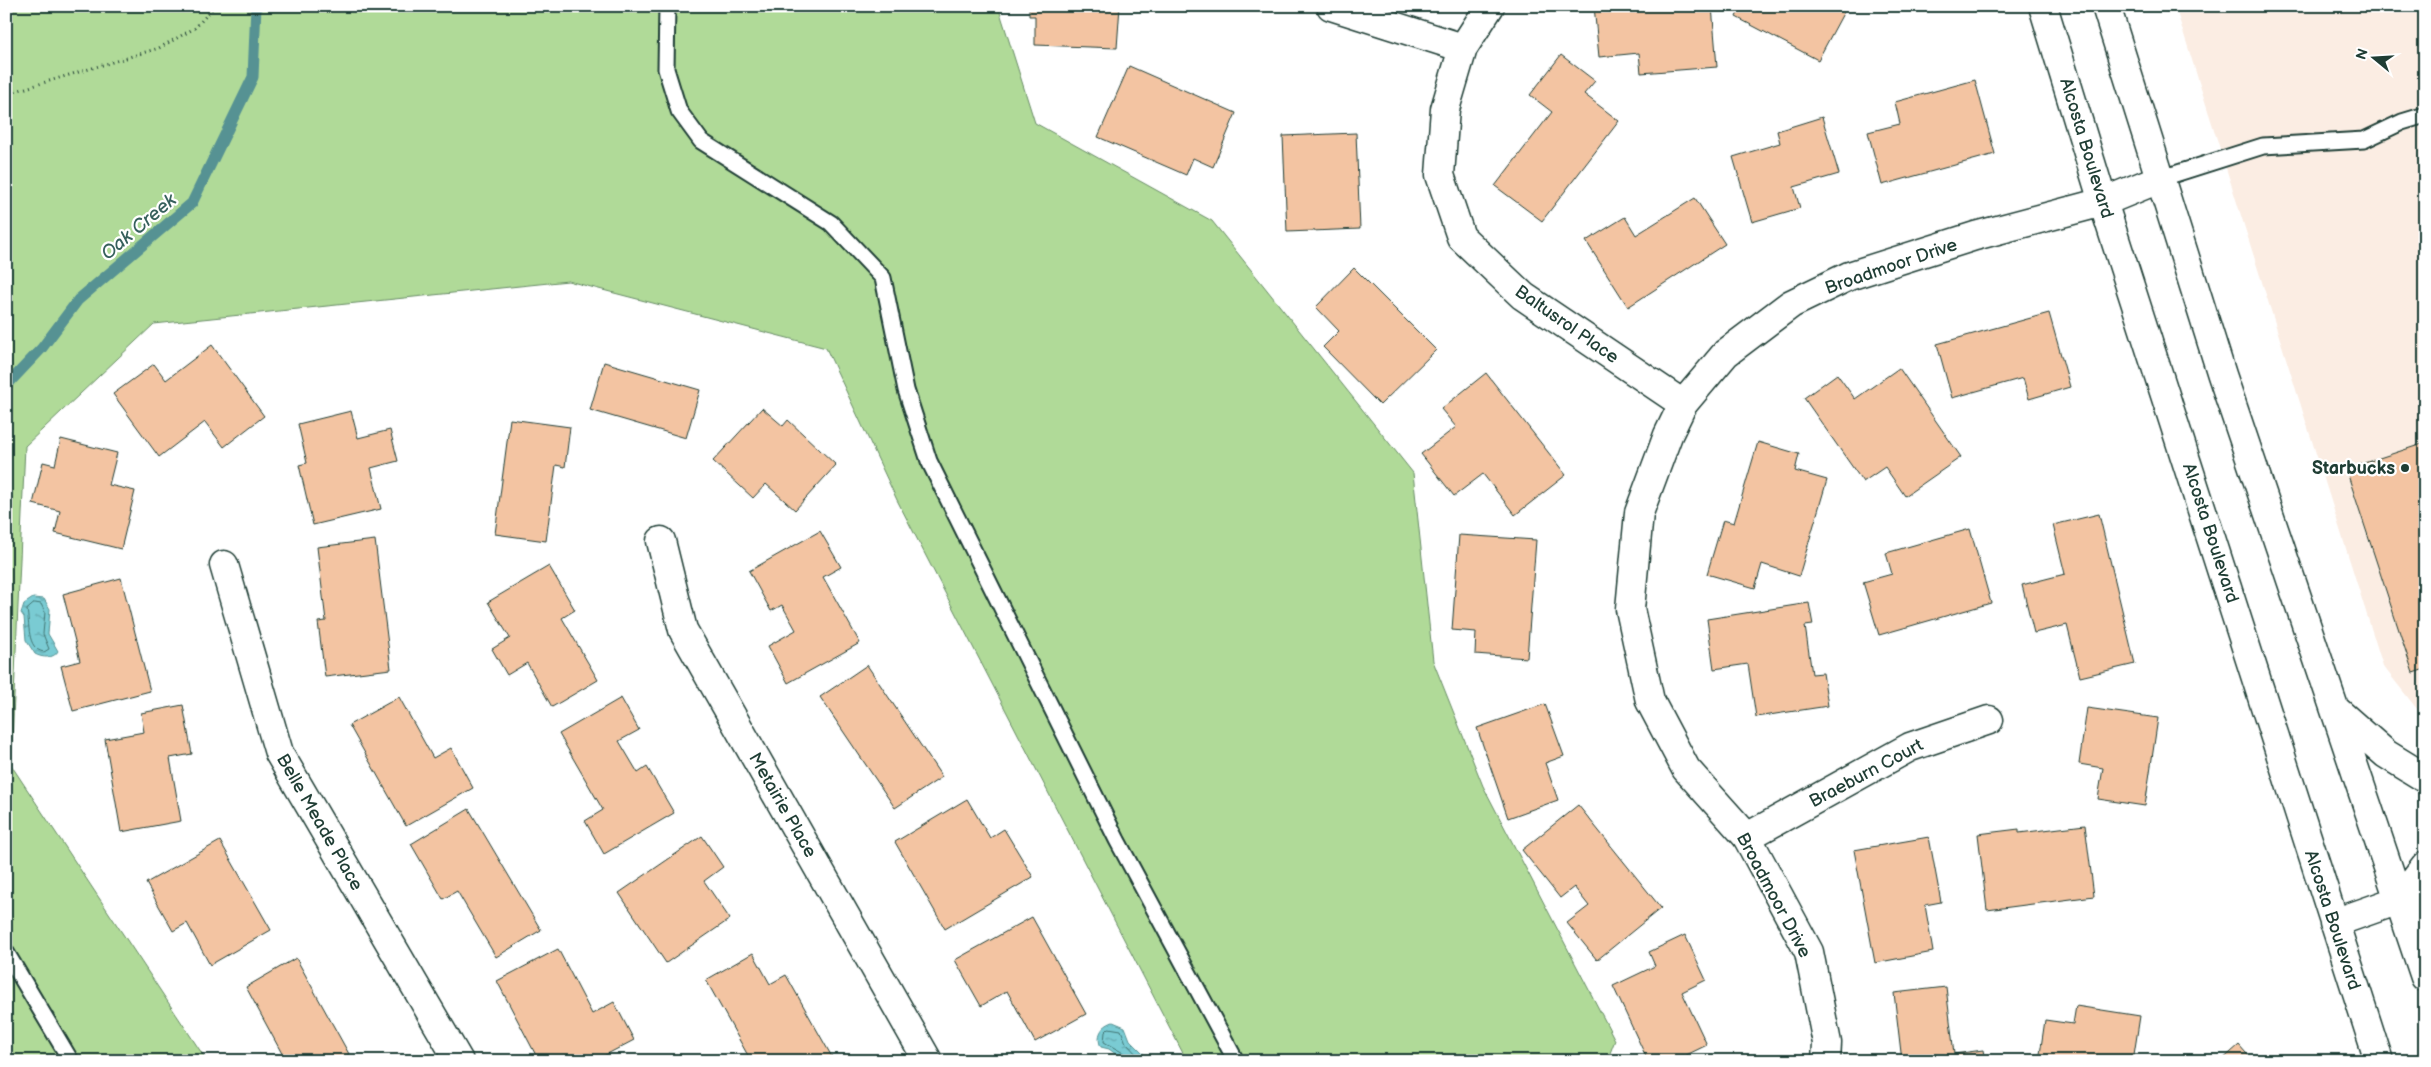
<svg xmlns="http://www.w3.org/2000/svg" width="2431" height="1067" font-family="'Balsamiq Sans',sans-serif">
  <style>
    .built { fill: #fbede3 }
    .green { fill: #b0da98; stroke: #688c66 }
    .water { fill: url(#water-ripples); stroke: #569293 }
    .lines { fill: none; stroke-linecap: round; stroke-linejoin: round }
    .shore { stroke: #437674; stroke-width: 1 }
    .stream { stroke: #569293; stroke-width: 11 }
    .building { fill: #f3c4a2; stroke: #1f3d34 }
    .lane-casing { stroke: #1f3d34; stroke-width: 19 }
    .street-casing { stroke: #1f3d34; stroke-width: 31 }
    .secondary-casing { stroke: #1f3d34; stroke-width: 31 }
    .path { stroke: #1f3d34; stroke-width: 3; stroke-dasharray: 1 4; stroke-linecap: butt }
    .lane { stroke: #fff; stroke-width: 15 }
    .street { stroke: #fff; stroke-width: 28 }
    .secondary { stroke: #fff; stroke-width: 28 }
    .poi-dot { fill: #1f3d34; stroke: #fff; stroke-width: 2 }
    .labels { text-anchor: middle; stroke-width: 4.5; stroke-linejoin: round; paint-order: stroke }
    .street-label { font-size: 18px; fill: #1f3d34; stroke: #fff }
    .poi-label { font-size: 18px; font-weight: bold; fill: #1f3d34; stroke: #fff; text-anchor: end }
    .water-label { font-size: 19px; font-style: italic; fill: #36605c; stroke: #fff }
  </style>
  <defs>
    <pattern id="water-ripples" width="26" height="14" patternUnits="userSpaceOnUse" patternTransform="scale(1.25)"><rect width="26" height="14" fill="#7acbd3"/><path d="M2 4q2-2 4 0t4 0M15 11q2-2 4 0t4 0" fill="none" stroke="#63a6ac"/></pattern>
  </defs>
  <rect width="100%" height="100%" fill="#fff"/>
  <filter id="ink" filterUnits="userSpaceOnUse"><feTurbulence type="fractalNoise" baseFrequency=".02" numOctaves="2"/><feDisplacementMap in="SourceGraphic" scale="10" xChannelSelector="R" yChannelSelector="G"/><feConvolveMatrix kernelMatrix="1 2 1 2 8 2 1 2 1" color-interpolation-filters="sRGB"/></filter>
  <g filter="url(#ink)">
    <path class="built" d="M2175 6H2425V719L2383 666Z"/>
    <path class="green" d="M6 6H998L1035 123 1212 221 1413 473 1433 661 1483 786 1615 1040 1607 1061H1187L897 500 826 348 568 281 154 324 25 446 11 765 207 1061H6Z"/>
    <path class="water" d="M33 598 44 599 50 609 48 634 58 651C54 659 42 658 35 654L26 640 24 617 21 613 24 604Z
      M1113 1022 1125 1027 1130 1040 1143 1053V1061H1125L1109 1049 1101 1047C1096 1036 1101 1026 1113 1022Z"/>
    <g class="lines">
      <path class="shore" d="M35 603 41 604 45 612 43 634 49 649 44 652C26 649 30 623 27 610Z
        M1129 1061 1127 1055 1104 1042 1105 1032 1109 1028 1121 1030 1126 1043 1138 1056 1139 1061"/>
      <path class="stream" d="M6 386 42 348 78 300 192 203 253 77 256 6"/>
    </g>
    <path class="building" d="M1029 6H1120L1117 48 1035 45V16H1029Z
      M1594 6H1712L1717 67 1641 73 1639 53 1599 57Z
      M1741 6H1847L1818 60 1736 17Z
      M1561 55 1595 81 1584 94 1619 121 1542 221 1495 186 1552 112 1530 95Z
      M1129 66 1236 113 1213 167 1193 158 1186 175 1098 137Z
      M1975 80 1995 154 1882 185 1868 132 1900 124 1895 102Z
      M1822 117 1839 174 1794 187 1800 208 1752 222 1733 157 1780 143 1777 131Z
      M1356 133 1360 229 1287 232 1283 136Z
      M1695 198 1725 244 1628 307 1586 241 1625 217 1636 235Z
      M1354 268 1436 350 1380 405 1323 347 1339 331 1316 307Z
      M2049 313 2070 387 2029 399 2023 378 1952 398 1937 344Z
      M212 345 264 416 224 447 205 422 159 457 113 394 154 364 166 380Z
      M604 362 700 390 686 438 590 410Z
      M1899 368 1961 457 1905 496 1885 467 1863 482 1804 398 1837 374 1855 399Z
      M1486 373 1566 475 1515 515 1483 474 1454 496 1421 454 1456 427 1441 409Z
      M762 408 783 426 788 420 836 465 795 510 766 484 753 498 713 461Z
      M351 411 358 438 390 430 398 461 371 468 381 509 313 525 299 465 307 463 298 424Z
      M510 419 570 427 565 467 556 465 546 541 495 534Z
      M61 439 117 453 109 485 135 491 121 549 55 533 60 511 33 504 43 462 55 465Z
      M1758 442 1799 454 1795 471 1827 480 1799 576 1762 564 1755 588 1707 574 1723 520 1734 523Z
      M2425 443V669L2413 673 2346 469Z
      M2099 514 2135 664 2080 677 2067 625 2034 633 2022 585 2065 574 2053 525Z
      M1970 529 1991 603 1879 635 1863 582 1892 574 1886 553Z
      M820 531 841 567 823 577 860 643 788 683 768 646 796 630 782 605 771 611 749 571Z
      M1459 535 1536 540 1527 658 1475 654 1476 632 1452 630Z
      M375 540 391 669 325 677 318 622 326 621 317 547Z
      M549 566 575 610 562 618 598 680 552 707 527 663 507 675 492 649 510 638 488 602Z
      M121 578 150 691 73 711 61 666 80 661 63 594Z
      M1809 603 1813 625 1805 626 1812 674 1823 673 1828 706 1756 717 1748 664 1714 669 1707 619Z
      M867 665 942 777 895 808 820 697Z
      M399 697 433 758 451 748 473 788 406 826 349 725Z
      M621 698 639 730 619 741 638 773 647 767 674 813 604 854 585 821 603 810 559 734Z
      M1545 704 1564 756 1545 763 1558 800 1508 818 1477 728Z
      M183 705 192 754 170 758 181 821 121 832 105 739 144 732 141 713Z
      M2087 708 2158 718 2145 806 2098 799 2103 768 2079 764Z
      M967 799 990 838 1004 829 1033 877 945 929 895 842Z
      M1578 805 1661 908 1597 960 1567 923 1589 906 1574 887 1560 898 1522 850Z
      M469 809 541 930 496 957 457 891 443 899 411 844Z
      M2085 825 2094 896 1987 910 1978 834 2019 829V833Z
      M702 836 723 867 704 881 730 919 666 963 619 893Z
      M1929 837 1941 902 1925 905 1933 952 1875 963 1854 850Z
      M220 841 271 930 210 965 187 923 173 931 146 883Z
      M1032 917 1086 1014 1035 1042 1007 991 981 1006 955 960Z
      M1685 935 1706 980 1682 992 1707 1045 1674 1061H1648L1613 986 1655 966 1649 952Z
      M558 949 592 1014 614 1002 634 1040 594 1061H539L497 981Z
      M753 953 770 984 786 975 832 1057 825 1061H751L706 980Z
      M296 958 349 1054 337 1061H286L246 987Z
      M1946 987 1954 1054 1983 1050 1985 1061H1902L1894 993Z
      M2076 1006 2140 1016 2133 1061H2039L2045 1020 2073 1024Z
      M2239 1045 2253 1061H2221Z"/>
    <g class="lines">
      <defs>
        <path id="lane" d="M667 6 666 69 679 111 701 141 831 223 883 278 906 390 929 461 1117 840 1236 1061
          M2159 179 2263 146 2364 140 2402 122 2425 115
          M6 952 71 1061"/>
        <path id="street" d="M1331 6 1463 48
          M1490 6 1463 48 1445 109 1440 175 1461 237 1523 296 1683 404
          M2103 202 2159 179
          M661 541 683 630 928 1061
          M224 565 279 753 459 1061
          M1747 837 1910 747 1989 720"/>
        <path id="secondary" d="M2043 6 2103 202 2379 1061
          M2106 6 2222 375 2425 977
          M2336 710 2386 754 2425 778
          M2399 900 2425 909
          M2334 923 2399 900 2425 866
          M1826 1061 1827 1043 1809 952 1747 837 1686 769 1650 701 1630 609 1639 513 1668 435 1683 404 1726 353 1791 304 1849 276 1975 236 2103 202"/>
      </defs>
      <use href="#lane" class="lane-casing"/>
      <use href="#street" class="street-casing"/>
      <use href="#secondary" class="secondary-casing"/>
      <path class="path" d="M6 94 159 48 195 28 215 6"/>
      <use href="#lane" class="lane"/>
      <use href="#street" class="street"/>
      <use href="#secondary" class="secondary"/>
    </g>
  </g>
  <circle class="poi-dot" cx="2405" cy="468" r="5"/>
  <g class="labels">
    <g class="street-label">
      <text transform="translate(2087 148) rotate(73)" y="6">Alcosta Boulevard</text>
      <text transform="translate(1891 266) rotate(-19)" y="6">Broadmoor Drive</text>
      <text transform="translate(1567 324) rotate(35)" y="6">Baltusrol Place</text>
      <text transform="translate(2211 533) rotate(72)" y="6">Alcosta Boulevard</text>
      <text transform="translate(1866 773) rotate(-28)" y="6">Braeburn Court</text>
      <text transform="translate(783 805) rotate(60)" y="6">Metairie Place</text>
      <text transform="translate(320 822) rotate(60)" y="6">Belle Meade Place</text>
      <text transform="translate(1774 895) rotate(62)" y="6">Broadmoor Drive</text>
      <text transform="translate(2333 920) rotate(72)" y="6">Alcosta Boulevard</text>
    </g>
    <g class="poi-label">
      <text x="2395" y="474">Starbucks</text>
    </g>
    <g class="water-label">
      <text transform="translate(138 226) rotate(-40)" y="7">Oak Creek</text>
    </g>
  </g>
  <rect width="2431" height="1067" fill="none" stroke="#fff" stroke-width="25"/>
  <rect x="12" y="12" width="2406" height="1042" fill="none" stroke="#1f3d34" stroke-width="2" filter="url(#ink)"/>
  <g transform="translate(2374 58) rotate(288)" stroke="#ffffff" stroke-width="4" paint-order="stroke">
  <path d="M0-4L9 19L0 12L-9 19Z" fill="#1f3d34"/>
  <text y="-8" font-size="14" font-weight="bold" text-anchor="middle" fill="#1f3d34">N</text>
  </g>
</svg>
